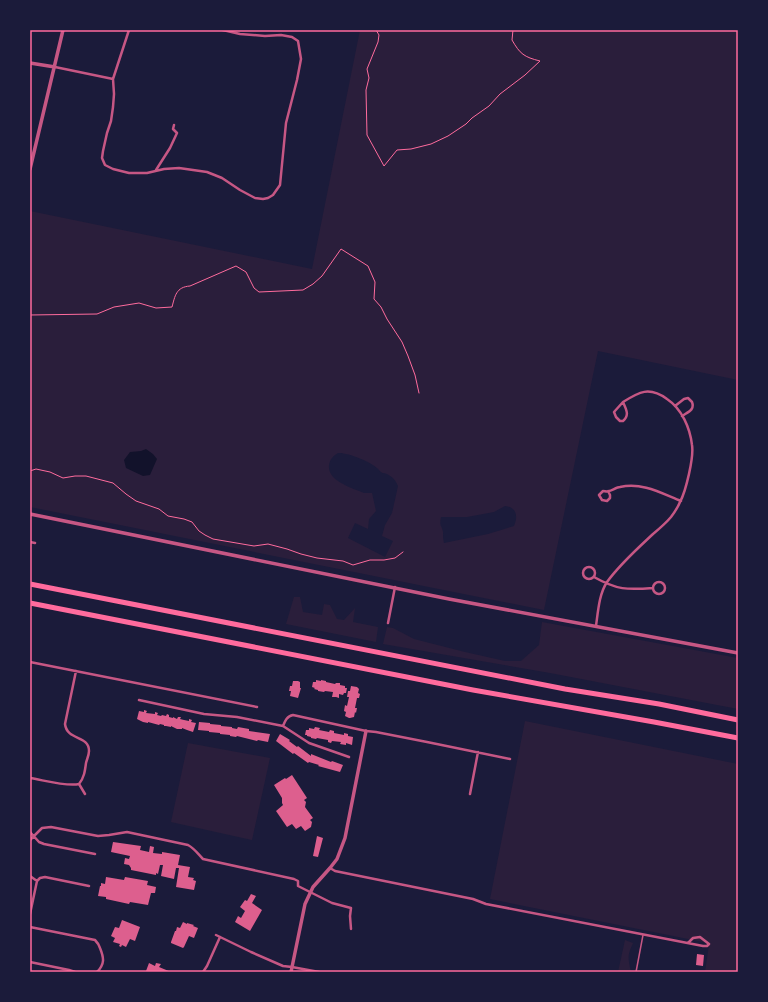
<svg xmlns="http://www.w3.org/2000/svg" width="768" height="1002" font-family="'DM Sans',sans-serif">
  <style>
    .green { fill: #2a1e3b; fill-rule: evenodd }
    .water { fill: #12122b }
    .building { fill: #dd5f8e }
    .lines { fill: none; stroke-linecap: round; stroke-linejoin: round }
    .path { stroke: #ff6b9d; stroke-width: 1 }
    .service { stroke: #c65784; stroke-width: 1.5 }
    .minor { stroke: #c65784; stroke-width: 2.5 }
    .tertiary { stroke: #c65784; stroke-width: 3.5 }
    .motorway { stroke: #ff6b9d; stroke-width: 5 }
    .neatline { fill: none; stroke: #ff6b9d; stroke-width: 1.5 }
  </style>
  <rect width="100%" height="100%" fill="#1b1b3a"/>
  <path class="green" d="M360 30H738V380L598 351 544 610 30 507V211L312 269ZM338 453C347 452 371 462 377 468 379 469 379 471 381 472 383 474 385 473 387 474 393 477 396 481 398 486L392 513 385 525 382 536 393 541 385 557 348 538 355 523 368 529 369 519 376 511 372 493H364C352 488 327 481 329 465 330 459 333 456 338 453ZM505 506C517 507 518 517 514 526L488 534 444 543C443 539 443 536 443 532 442 525 439 527 441 517H467L494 512Z
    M294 597H300L303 612 322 615 324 604 330 605 337 619 344 620 355 608 353 622 378 627 376 642 286 624Z
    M542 622 738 658V709L550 673 383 644 387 627 393 628 414 639 465 652 505 661H521L539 645Z
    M525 721 738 764V972H705L709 945 708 943 490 899Z
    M188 743 270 758 252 840 171 822Z
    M625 940 633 943C627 956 628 958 631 972H618Z"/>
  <path class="water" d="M146 449 153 454 157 459 150 475 143 476 126 468 124 460 130 452 141 451Z"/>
  <path class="building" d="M316 680 321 681V680L326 681V682L335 684 336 683H340V685L345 686V688H347L346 693H344L343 695 339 694V698L336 697H332L333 692 325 691 324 692 318 691V690L314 689 315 688 312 687 313 682H316Z
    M293 681H298L300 682V688H301L298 698 290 696 291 691H289L290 686H292Z
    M351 686 357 687 359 689 358 693 360 694 359 698H357L355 708H357L356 713 355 712 354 717 350 718H349L345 716 346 712 344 711 345 705 347 706 349 697H347L348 691H350Z
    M144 710 147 711 146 713 155 714V712L158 713 157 715 161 716 162 715 166 716 167 714 169 715V717L173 718V717L177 719 178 717H181L180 719 184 720 189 721V719L192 720 191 722 196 723 193 732 187 730 182 728V729H177L171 726V727L166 726H164V725L160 724 159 725 148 722V723L143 722 137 719 139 711 144 712Z
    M199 722 210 723V724L221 725V726L232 727V728L237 729 238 727 249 729V731L270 734 268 742 258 740 257 741 237 736 236 737 230 736V735L220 734V733L209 732V731L198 730Z
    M315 727 320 728 319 730 329 732 330 730 334 731V733L344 735V733L348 734V736L353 737 352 745 346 743V745L340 744 341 742 332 741 331 743 328 742V740L317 738 316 739 311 738V737L307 736V735H305L306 730H309V728L314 729Z
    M280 734 290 740 289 741 297 747 298 746 311 756V754L331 762 332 761 343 765 340 772 318 766 319 765 309 762 308 763 294 753 293 754 276 741Z
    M292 775 307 798 304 800 306 802 305 807 313 818 310 820 312 822 311 827 305 831 301 826 296 829 292 824 287 827 276 811 283 805 282 803V798L274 785 285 778 286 779Z
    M317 836 323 838 318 857 313 856Z
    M113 842 141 846 140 850 149 852 150 846 154 847 153 853 162 854V852L180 855 178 865 190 867 188 877 194 878 193 880 196 881 194 890 176 887 179 868H176L174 879 161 876 163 865H160L158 874 156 873V875L131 870V868L129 865 124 864 125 858 129 859 130 856 111 852Z
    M106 877 124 880 125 877 148 881 147 885 156 887 155 893H151L148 905 130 902 129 904 106 899V897L98 896 100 886H101V883L105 884Z
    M251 894 256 896 252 903 262 910 250 931 235 922 238 916 241 918 245 911 240 907 245 900 247 901Z
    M122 920 140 927 135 941 130 939 126 947 122 945 121 947 119 946 120 944 113 942 115 938 111 936 115 927 119 928Z
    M183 922 187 924V923L194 925 193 926 198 928 194 938 189 936 184 947 183 948 171 943V942L175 931H176L177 927 180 928Z
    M697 954 704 955 703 966 696 965Z
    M149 963 155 966 156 963 161 964 159 967 171 972H148L146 971Z"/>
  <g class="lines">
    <path class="path" d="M376 30 379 35 378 42 367 69 369 78 366 90 367 135 384 166 397 150 411 149 431 144 448 136 466 124 472 118 489 106 500 94 525 75 540 61C524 57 520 54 512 40L513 30
      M30 315 97 314 114 307 139 303 156 308 172 307C175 296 176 287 190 286L236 266 246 272 254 288 259 292 303 290 313 284 322 276 341 249 368 266 375 282 374 299 381 307 387 319 402 342 408 356 415 375 419 393
      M30 471 36 469 50 472 63 478 75 476H86L113 483 126 494 136 501 159 509 168 516 184 519 192 522 199 531 205 535 213 539 254 546 268 544 287 549 301 554 317 558 343 561 353 565 370 560H384L395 558 403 552"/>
    <path class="service" d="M636 972 643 935"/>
    <path class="minor" d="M129 30 113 79 114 94 113 107 111 121 107 133 103 151 102 158 105 165 113 169 129 173H147L164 169 179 168 207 172 222 178 240 190 255 198 263 199 268 198 273 195 280 185 286 123 297 80 301 59 298 41 292 37 281 35 265 36 240 34 223 30
      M55 67 113 79
      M156 170 170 148 177 133 173 129 174 125
      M675 406 684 399 688 398 692 402C695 410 688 412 682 416
      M608 491 610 495V498L607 501 602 500 599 495 603 491C605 491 607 492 609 491 611 491 617 487 620 487 642 482 661 493 681 501
      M30 542 35 543
      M583 573a6 6 0 1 1 12 0a6 6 0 1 1-12 0Z
      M594 577C617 590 627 590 653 588
      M653 588a6 6 0 1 1 12 0a6 6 0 1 1-12 0Z
      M388 623 395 587
      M596 626C598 612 599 594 607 582 620 564 637 549 653 534 659 529 666 523 671 517 674 513 678 507 680 502 686 491 694 457 692 445 690 428 682 409 667 399 649 386 639 392 623 402 626 409 630 415 623 421H620L616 417 614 412 623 402
      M30 662 257 707
      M76 671 65 724C67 741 89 735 89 751 89 755 87 759 86 763 85 771 84 778 79 784
      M139 700 204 714 237 717 283 726 309 743 349 757
      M283 726C285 721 287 716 293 715L366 731 376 732 427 742 510 759
      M30 778C43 780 67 787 79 784
      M79 784 85 794
      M470 794 478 752
      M30 832 39 842 44 844 95 854
      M30 840 42 828 51 827 98 836 109 835 127 832 188 845C195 849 198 854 203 859L294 879 298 881V886L332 903 351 908 350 916 351 929
      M330 868 335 871 473 899 486 904 703 946H707L709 944 700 937 693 938 688 943
      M30 876 37 881 40 878 45 877 89 886
      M30 914 37 881
      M30 927 95 940C98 943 99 945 100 948 104 958 105 964 97 972
      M216 935 251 952 283 966 292 967 319 972
      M30 962 69 970 75 972
      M203 972 207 966 220 937"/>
    <path class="tertiary" d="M30 63 55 67
      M30 169 63 30
      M30 514 449 599 738 653
      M291 972 305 904 313 887 330 868 337 859 345 838 366 731"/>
    <path class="motorway" d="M30 584 565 689 659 704 738 720
      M30 603 473 690 654 722 738 738"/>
  </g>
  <rect width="768" height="1002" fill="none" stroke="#1b1b3a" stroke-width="62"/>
  <rect x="31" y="31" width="706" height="940" class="neatline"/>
</svg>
